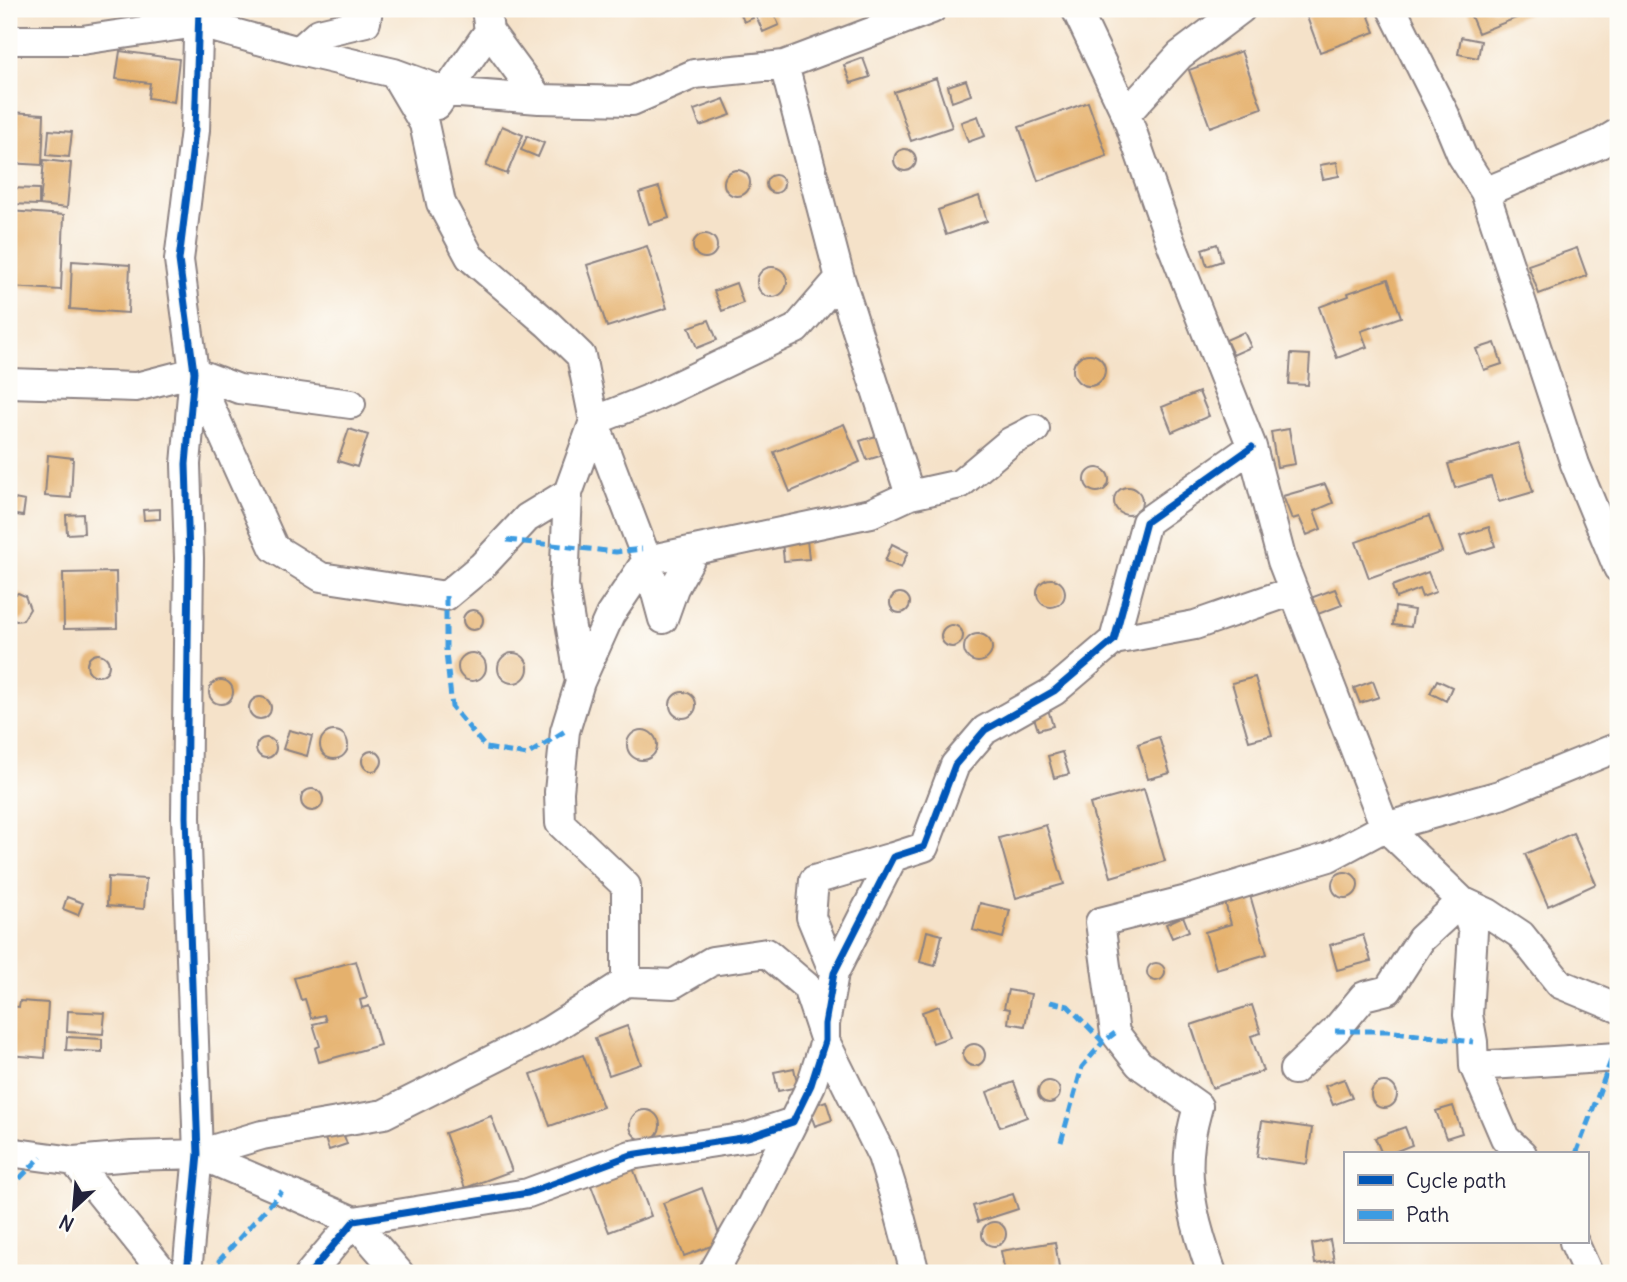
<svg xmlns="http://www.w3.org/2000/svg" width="1627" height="1282" font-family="Delius,sans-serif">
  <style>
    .building { fill: #e5b16d }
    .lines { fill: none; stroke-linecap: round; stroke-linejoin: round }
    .street-casing { stroke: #8c8282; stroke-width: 32 }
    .street { stroke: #fff; stroke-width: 28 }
    .quiet { stroke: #3c9ce2; stroke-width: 5; stroke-dasharray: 10 5; stroke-linecap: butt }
    .cycleway-casing { stroke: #fdfcf7; stroke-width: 11 }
    .cycleway { stroke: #0057b8; stroke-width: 7 }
  </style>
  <rect width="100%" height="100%" fill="#fdfcf7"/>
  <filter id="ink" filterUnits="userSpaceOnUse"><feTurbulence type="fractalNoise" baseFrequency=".0143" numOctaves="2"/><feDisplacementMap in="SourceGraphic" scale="14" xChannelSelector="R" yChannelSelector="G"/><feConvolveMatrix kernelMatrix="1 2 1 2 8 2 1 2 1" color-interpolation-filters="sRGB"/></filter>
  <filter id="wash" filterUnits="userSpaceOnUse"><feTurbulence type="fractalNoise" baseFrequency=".00686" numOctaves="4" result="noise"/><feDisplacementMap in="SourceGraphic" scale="28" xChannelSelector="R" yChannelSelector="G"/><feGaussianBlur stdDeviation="1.57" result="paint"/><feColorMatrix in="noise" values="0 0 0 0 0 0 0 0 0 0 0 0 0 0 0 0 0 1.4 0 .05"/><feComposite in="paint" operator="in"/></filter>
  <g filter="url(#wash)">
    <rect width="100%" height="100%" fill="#f5e2c9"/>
    <g id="blocks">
      <path class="building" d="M739 9H749L753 18 744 22Z
        M753 9H772L779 25 763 32Z
        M1329 9H1366L1375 32 1320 52 1307 17Z
        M1468 9H1539L1478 33Z
        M1461 37 1481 41 1478 58 1458 54Z
        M120 51 179 59 174 102 148 98 150 83 116 79Z
        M1241 51 1262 108 1210 127 1189 70Z
        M863 58 870 77 851 83 844 65Z
        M936 78 952 127 911 141 894 92Z
        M966 80 971 95 952 102 948 86Z
        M724 99 731 115 700 126 694 110Z
        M1088 102 1107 156 1038 181 1019 127Z
        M9 112 44 114 42 165 9 163Z
        M978 116 985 136 968 142 961 122Z
        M502 126 523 135 507 174 486 166Z
        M49 130 72 132 69 157 47 155Z
        M527 136 544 143 538 157 521 150Z
        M894 160a11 11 0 1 1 22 0a11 11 0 1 1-22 0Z
        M44 160 71 163 67 208 40 205Z
        M1337 162 1339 176 1323 179 1320 165Z
        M724 183a13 13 0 1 1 26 0a13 13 0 1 1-26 0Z
        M766 184a9 9 0 1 1 18 0a9 9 0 1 1-18 0Z
        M659 187 669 218 649 224 639 193Z
        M9 188 39 189V205L9 204Z
        M979 196 987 221 946 235 938 210Z
        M9 211 64 215 61 290 9 287Z
        M693 246a12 12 0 1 1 24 0a12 12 0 1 1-24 0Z
        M1217 244 1222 261 1207 266 1202 249Z
        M647 246 667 308 607 327 587 265Z
        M1577 248 1587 276 1539 294 1528 265Z
        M72 261 130 265 128 313 70 309Z
        M757 282a15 15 0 1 1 30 0a15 15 0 1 1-30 0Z
        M1388 279 1401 317 1361 331 1367 347 1337 358 1319 307 1349 296 1348 293Z
        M736 283 743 303 722 311 714 291Z
        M709 320 717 340 697 348 689 327Z
        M1244 332 1251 347 1233 355 1226 340Z
        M1495 343 1502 364 1484 370 1476 349Z
        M1073 370a16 16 0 1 1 32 0a16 16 0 1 1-32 0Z
        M1291 354 1310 355 1308 385 1289 384Z
        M1199 392 1209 416 1172 432 1162 407Z
        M844 424 860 462 790 492 774 452Z
        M349 429 368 435 357 467 338 461Z
        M1289 429 1295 464 1277 467 1271 432Z
        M876 436 883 455 867 460 860 441Z
        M1518 443 1533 492 1499 502 1491 477 1455 488 1448 464Z
        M48 455 73 458 71 498 45 496Z
        M1085 480a12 12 0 1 1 24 0a12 12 0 1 1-24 0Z
        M1325 484 1333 503 1314 511 1321 529 1307 535 1299 517 1292 519 1283 496Z
        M1114 501a14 14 0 1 1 28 0a14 14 0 1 1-28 0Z
        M9 498 25 501 23 516 9 514Z
        M160 509V519L144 520 143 510Z
        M83 514 84 533 67 534 66 515Z
        M1429 516 1442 552 1369 578 1356 542Z
        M1489 527 1495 546 1467 555 1460 536Z
        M807 540 809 559 784 561 782 542Z
        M892 544 908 552 901 568 885 561Z
        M116 572 117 628 64 629 63 573Z
        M1428 572 1436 592 1422 597 1419 589 1396 598 1392 586Z
        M1037 593a14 14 0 1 1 28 0a14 14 0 1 1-28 0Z
        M1335 589 1342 605 1310 617 1305 600Z
        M890 603a10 10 0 1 1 20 0a10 10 0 1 1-20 0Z
        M18 593 25 596 30 609 23 620 16 621 9 618V597Z
        M1395 607 1414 610 1411 627 1393 625Z
        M463 620a10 10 0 1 1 20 0a10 10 0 1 1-20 0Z
        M941 636a11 11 0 1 1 22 0a11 11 0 1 1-22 0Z
        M964 648a14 14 0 1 1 28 0a14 14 0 1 1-28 0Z
        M458 667a14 14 0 1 1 28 0a14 14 0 1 1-28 0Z
        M498 668a15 15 0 1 1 30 0a15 15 0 1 1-30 0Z
        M87 665a11 11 0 1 1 22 0a11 11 0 1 1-22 0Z
        M1255 677 1272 735 1249 741 1232 683Z
        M209 692a12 12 0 1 1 24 0a12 12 0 1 1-24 0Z
        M1437 680 1452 687 1446 701 1430 693Z
        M1373 681 1379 697 1360 703 1354 688Z
        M670 705a13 13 0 1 1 26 0a13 13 0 1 1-26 0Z
        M249 708a11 11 0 1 1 22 0a11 11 0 1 1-22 0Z
        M1047 706 1053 726 1038 730 1032 711Z
        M289 730 312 736 307 756 283 749Z
        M627 745a15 15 0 1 1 30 0a15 15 0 1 1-30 0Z
        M320 745a14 14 0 1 1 28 0a14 14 0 1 1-28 0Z
        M1159 737 1170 773 1148 779 1138 744Z
        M256 748a10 10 0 1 1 20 0a10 10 0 1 1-20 0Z
        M362 761a10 10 0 1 1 20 0a10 10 0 1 1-20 0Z
        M1062 752 1069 774 1054 778 1048 756Z
        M301 800a11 11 0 1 1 22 0a11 11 0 1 1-22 0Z
        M1144 789 1165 861 1111 877 1090 804Z
        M1046 825 1064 884 1016 898 999 838Z
        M1573 833 1596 884 1548 906 1525 854Z
        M1332 885a13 13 0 1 1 26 0a13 13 0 1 1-26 0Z
        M108 877 146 879 144 909 107 906Z
        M1250 895 1267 954 1216 969 1205 932 1231 924 1225 902Z
        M67 897 83 903 78 915 63 909Z
        M980 903 1010 910 1003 938 973 930Z
        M1183 916 1189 931 1172 938 1166 924Z
        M927 931 942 935 935 966 920 962Z
        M1363 935 1371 961 1337 970 1330 945Z
        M356 961 367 998 360 1000 362 1008 369 1006 380 1045 319 1062 315 1048 320 1046 313 1024 326 1021 324 1015 311 1018 305 999 301 1000 294 978Z
        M1147 972a9 9 0 1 1 18 0a9 9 0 1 1-18 0Z
        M1008 990 1031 994 1025 1026 1008 1023 1010 1009 1004 1008Z
        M20 1001 48 1003 45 1058 9 1055V1006L19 1007Z
        M1252 1005 1261 1033 1251 1036 1263 1071 1212 1088 1191 1025Z
        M939 1006 950 1037 933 1043 922 1012Z
        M68 1011 105 1013 103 1034 67 1032Z
        M627 1026 641 1064 609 1075 595 1038Z
        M67 1037 102 1039V1052L66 1050Z
        M963 1055a11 11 0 1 1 22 0a11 11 0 1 1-22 0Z
        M583 1055 603 1107 550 1126 531 1074Z
        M794 1068 798 1087 778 1091 774 1072Z
        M1344 1079 1352 1098 1333 1105 1325 1086Z
        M1038 1092a11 11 0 1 1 22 0a11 11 0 1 1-22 0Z
        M1014 1082 1027 1117 1000 1127 987 1092Z
        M1371 1095a13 13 0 1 1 26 0a13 13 0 1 1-26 0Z
        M826 1101 832 1120 815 1126 808 1107Z
        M1453 1106 1462 1133 1446 1138 1436 1111Z
        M630 1125a15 15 0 1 1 30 0a15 15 0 1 1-30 0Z
        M491 1116 512 1171 465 1188 445 1133Z
        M1262 1121 1312 1128 1307 1164 1257 1157Z
        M1405 1127 1412 1145 1389 1154H1382L1375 1138Z
        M342 1130 347 1144 329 1150 324 1136Z
        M630 1160 651 1216 609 1232 587 1175Z
        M702 1188 722 1242 684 1256 663 1203Z
        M1013 1194 1018 1209 978 1222 973 1206Z
        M982 1234a12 12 0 1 1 24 0a12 12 0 1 1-24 0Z
        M1330 1240 1334 1261 1315 1264 1312 1244Z
        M1055 1242 1060 1273H1005L1001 1251Z"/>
    </g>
  </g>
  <g filter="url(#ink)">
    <use href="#blocks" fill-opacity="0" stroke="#8c8282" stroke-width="2"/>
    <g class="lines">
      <defs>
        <path id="street" d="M1076 9 1126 114 1171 243 1252 447 1282 561 1385 827 1462 901 1473 931 1468 1015 1473 1042 1474 1066 1505 1138 1522 1154
          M1392 9 1445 115 1462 156 1485 192 1575 464 1618 568
          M489 31 539 99
          M9 40H82L197 23 299 51 394 73 446 92 539 99 632 101 694 74 784 65 932 9
          M299 51 319 33 366 22 368 9
          M394 73 424 124 441 203 470 257 548 324 581 356 594 421 647 560 663 619 674 588 694 552
          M437 105 489 31 486 9
          M1126 114 1180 55 1241 9
          M1485 192 1600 144 1618 133
          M840 278 910 495
          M195 373 274 548 321 577 446 596 482 566 527 518 568 493 594 421 649 399 796 329 840 278 784 65
          M9 383 136 387 194 372 239 389 351 404
          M1114 640 1195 625 1293 591
          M580 682 610 615 647 560 871 513 910 495 960 484 1010 442 1035 429
          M834 973 811 917 814 880 893 857
          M626 982 673 984 712 961 767 953 807 987 825 1041 882 1156 896 1201 915 1273
          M1474 1066 1618 1057
          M1294 1070 1335 1031 1364 996 1388 990 1421 939 1462 901 1488 913 1521 935 1560 984 1618 1008
          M9 1152 74 1161 132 1156 198 1154 354 1221 399 1273
          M198 1154 262 1135 384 1114 549 1031 626 982V886L560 823 559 792 565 731 580 682 564 586 568 493
          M74 1161 164 1273
          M1574 1242 1588 1273
          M187 1273 198 1154 186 817 189 558 186 464 194 372 179 260 195 130 199 9
          M310 1273 354 1221 528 1193 631 1155 748 1137 793 1122 811 1085 825 1041V1024L834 973 893 857 924 847 955 765 985 730 1054 691 1114 640 1146 522 1252 447
          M713 1273 751 1206 793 1122
          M1212 1273C1197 1232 1184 1187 1190 1144 1191 1131 1195 1118 1198 1106L1139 1064 1115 1033 1100 922 1191 899 1329 857 1385 827 1500 795 1618 747"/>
      </defs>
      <use href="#street" class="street-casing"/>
      <use href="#street" class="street"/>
      <path class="quiet" d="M507 540 616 552 642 549
        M446 596V653L452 707 486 748 527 755 565 731
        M1050 1002 1068 1006 1103 1042 1115 1033
        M1335 1031H1387L1473 1042
        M1061 1142 1082 1067 1103 1042
        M1576 1154 1618 1042
        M9 1189 41 1157
        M208 1273 282 1191"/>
      <defs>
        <path id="cycleway" d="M187 1273 198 1154 186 817 189 558 186 464 194 372 179 260 195 130 199 9
          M310 1273 354 1221 528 1193 631 1155 748 1137 793 1122 811 1085 825 1041V1024L834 973 893 857 924 847 955 765 985 730 1054 691 1114 640 1146 522 1252 447"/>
      </defs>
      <use href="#cycleway" class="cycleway-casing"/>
      <use href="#cycleway" class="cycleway"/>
    </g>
  </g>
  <rect width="1627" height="1282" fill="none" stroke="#fdfcf7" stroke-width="35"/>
  <rect x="1344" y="1152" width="245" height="91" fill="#fdfcf7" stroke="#a5a5ac" stroke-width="2"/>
  <rect x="1358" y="1175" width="35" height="10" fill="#0057b8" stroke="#a5a5ac" stroke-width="2"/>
  <text x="1406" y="1188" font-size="21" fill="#22223b">Cycle path</text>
  <rect x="1358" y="1210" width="35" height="10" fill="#3c9ce2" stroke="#a5a5ac" stroke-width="2"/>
  <text x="1406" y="1222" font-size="21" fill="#22223b">Path</text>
  <g transform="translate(74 1208) rotate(206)" stroke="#fdfcf7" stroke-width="5" paint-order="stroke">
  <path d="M0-5L12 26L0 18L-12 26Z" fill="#22223b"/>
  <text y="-10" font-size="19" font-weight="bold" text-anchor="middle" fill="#22223b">N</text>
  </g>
</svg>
